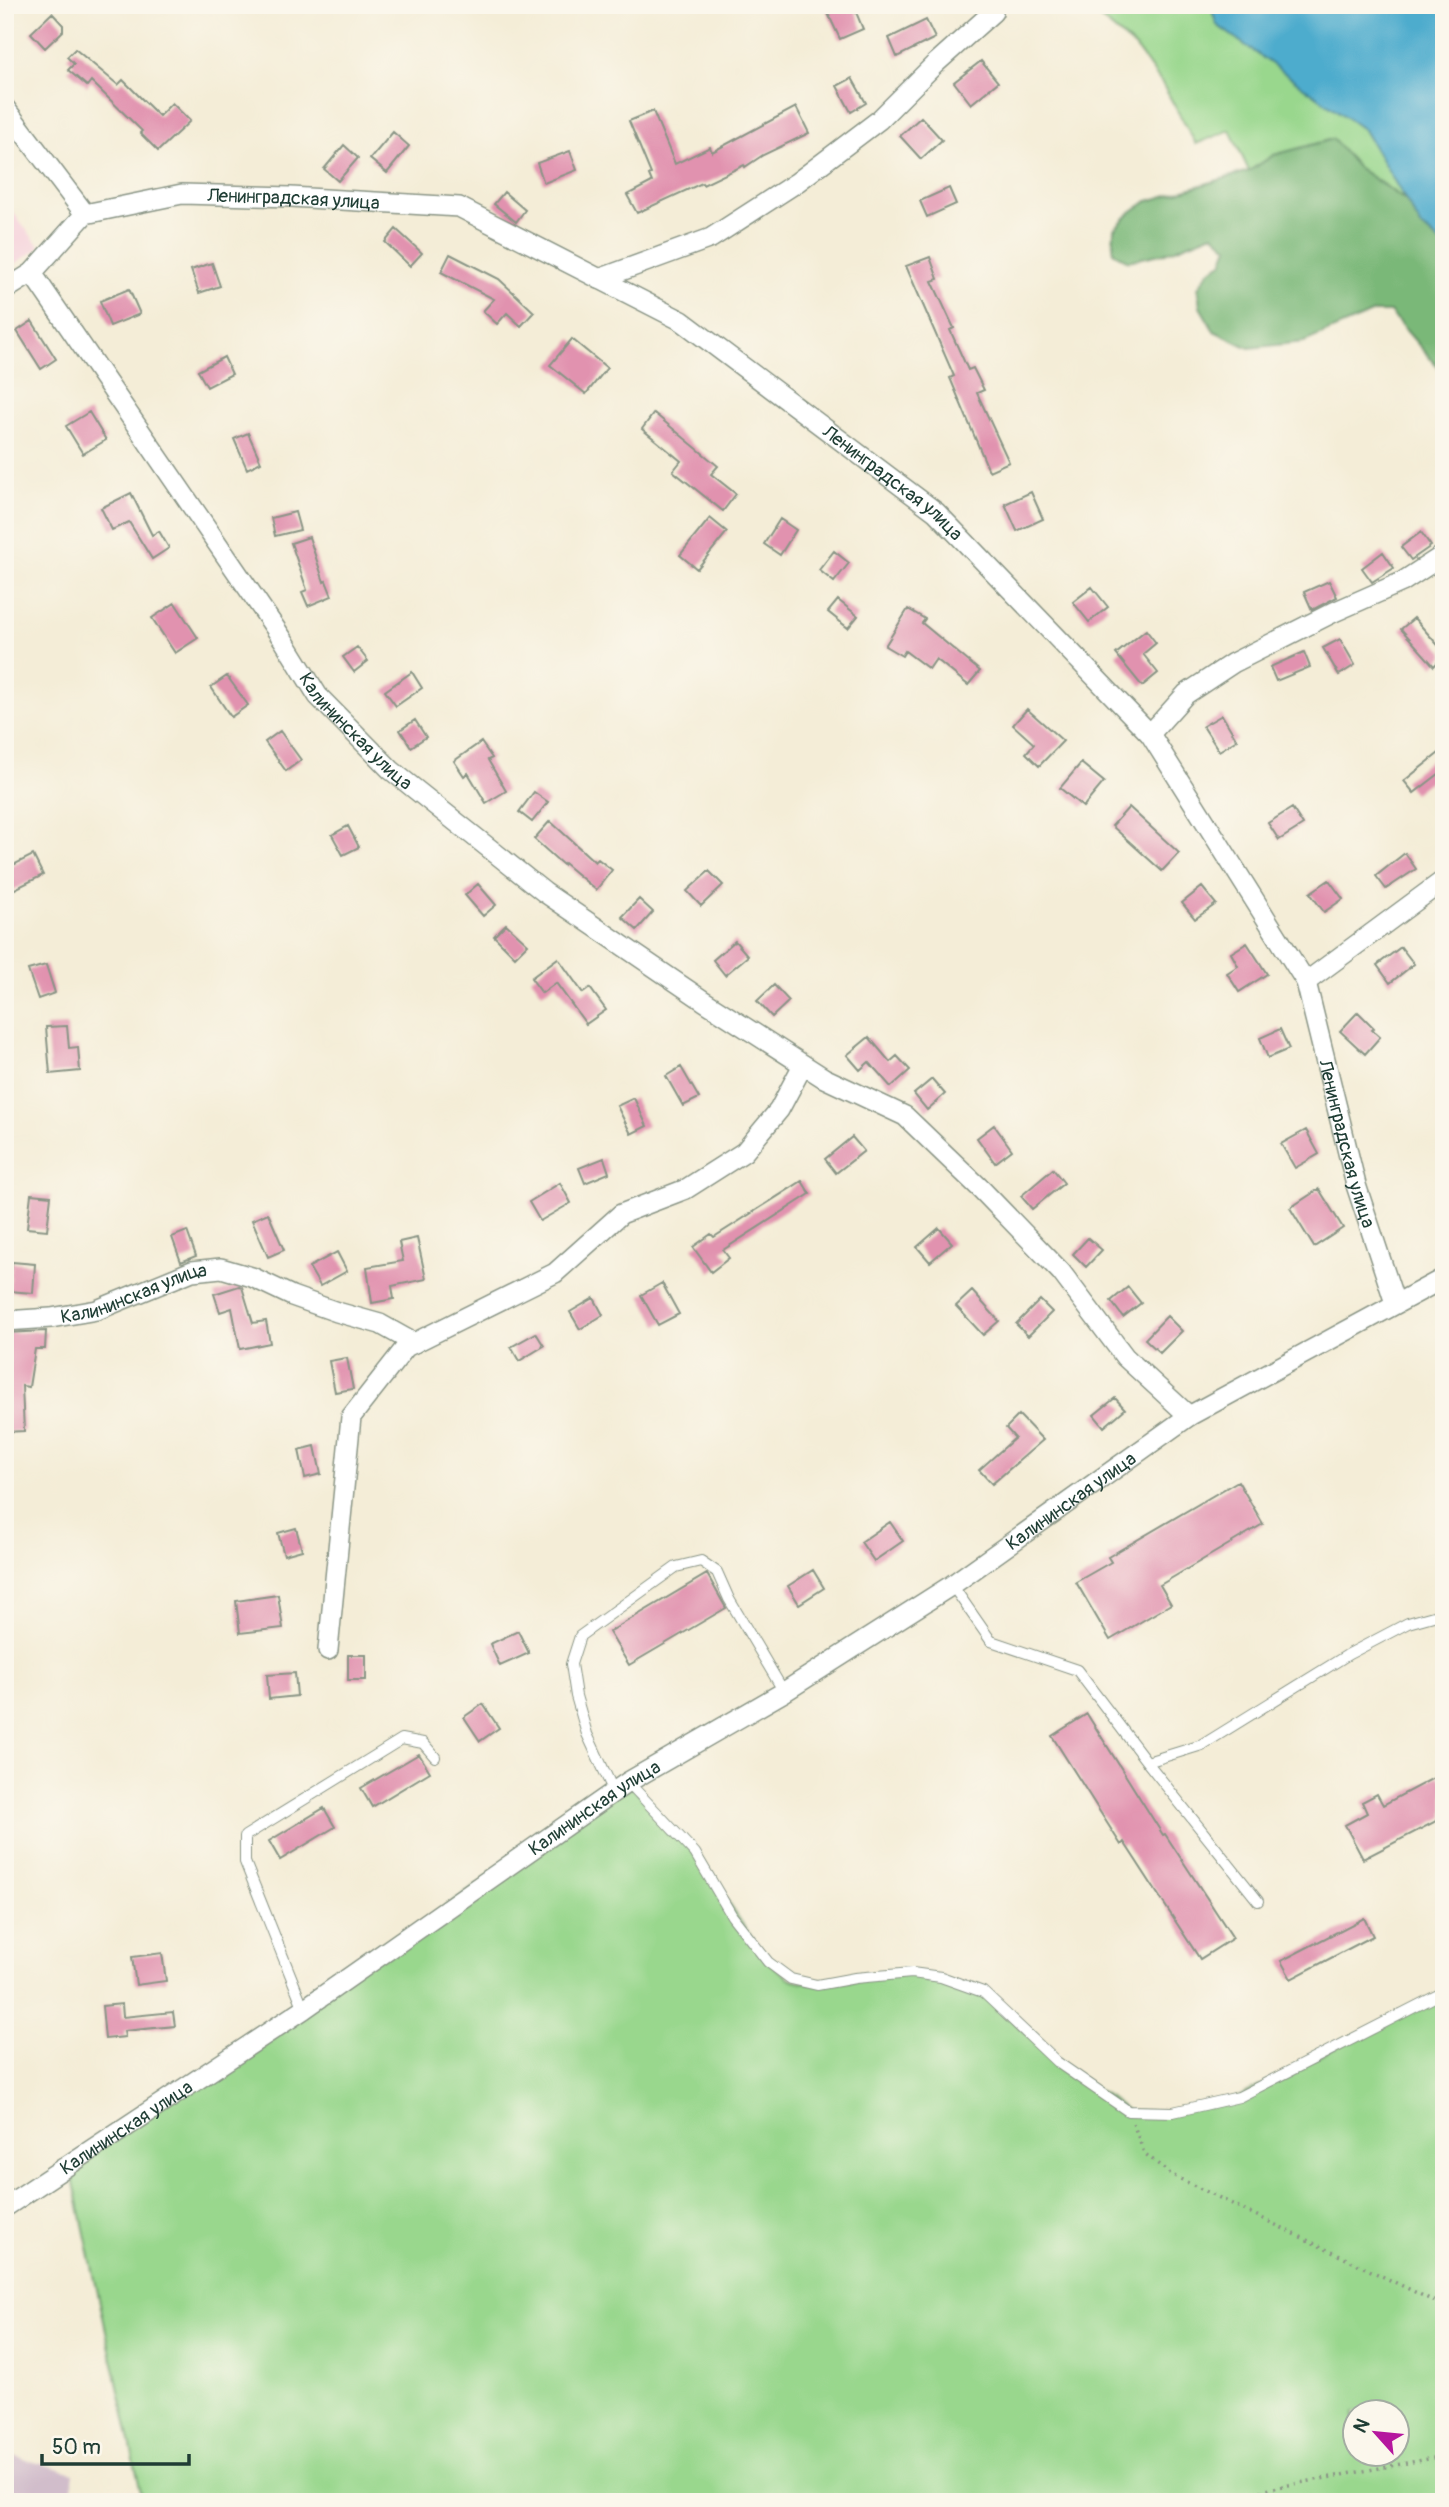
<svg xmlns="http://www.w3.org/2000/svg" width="1449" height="2507" font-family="Pangolin,sans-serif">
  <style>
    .built { fill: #f5cfda }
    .industrial { fill: #d1bdcb }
    .green { fill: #99d78d; stroke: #5c8a60; stroke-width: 2; fill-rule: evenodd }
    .forest { fill: #7ab878; stroke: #4c7a56; stroke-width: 2 }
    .water { fill: #4eaccd; stroke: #367480; stroke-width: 2 }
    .building { fill: #e192af }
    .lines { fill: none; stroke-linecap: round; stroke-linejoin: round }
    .lane-casing { stroke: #8a9586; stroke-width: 12 }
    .street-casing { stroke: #8a9586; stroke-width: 22 }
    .path { stroke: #8a9586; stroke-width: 3.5; stroke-dasharray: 2 5; stroke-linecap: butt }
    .lane { stroke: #fff; stroke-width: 10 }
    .street { stroke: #fff; stroke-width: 19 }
    .labels { text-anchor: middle; stroke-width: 7; stroke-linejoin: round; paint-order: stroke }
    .street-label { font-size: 19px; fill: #1f3d34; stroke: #fbf7ec }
  </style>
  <rect width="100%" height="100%" fill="#fbf7ec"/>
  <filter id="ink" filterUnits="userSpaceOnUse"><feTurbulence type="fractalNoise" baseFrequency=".0143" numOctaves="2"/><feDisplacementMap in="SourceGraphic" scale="14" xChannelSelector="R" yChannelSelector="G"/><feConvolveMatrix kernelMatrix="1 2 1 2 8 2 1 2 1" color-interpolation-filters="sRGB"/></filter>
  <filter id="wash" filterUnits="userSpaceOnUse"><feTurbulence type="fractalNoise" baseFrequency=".00686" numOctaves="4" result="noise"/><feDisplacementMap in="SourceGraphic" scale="28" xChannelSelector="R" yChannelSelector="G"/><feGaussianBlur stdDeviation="1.57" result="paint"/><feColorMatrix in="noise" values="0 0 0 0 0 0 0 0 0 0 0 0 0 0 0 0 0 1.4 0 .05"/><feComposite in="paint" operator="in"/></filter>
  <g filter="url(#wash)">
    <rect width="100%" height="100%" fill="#f4edd7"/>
    <path class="built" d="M5 202 40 247 5 271Z"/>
    <path class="industrial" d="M5 2454 74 2473 70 2502H5Z"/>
    <path class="green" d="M1084 5H1444V246L1421 226 1406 200 1357 167 1333 140 1274 155 1249 171 1230 130 1196 144 1163 85 1135 47Z
      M628 1782 695 1853 768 1962 791 1979 817 1985 912 1973 983 1992 1057 2062 1128 2111 1173 2112 1239 2097 1444 1992V2502H143L70 2164ZM1354 2412H1396V2454H1354Z"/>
    <path class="forest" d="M1333 139 1357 167 1406 201 1421 226 1444 246V374L1390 312H1374L1304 342 1249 348 1214 331 1200 307 1198 288 1209 271 1222 263 1228 247 1213 234 1165 253 1128 261 1113 252 1114 229 1131 212 1148 201 1249 171 1274 155Z"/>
    <path class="water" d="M1210 5H1444V246L1421 226 1364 130 1217 25Z"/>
    <g id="blocks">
      <path class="building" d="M824 5H853L863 29 840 39Z
        M52 13 63 25V31L45 48 31 33Z
        M926 20 935 38 897 57 889 38Z
        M75 49 118 85 123 80 159 116 172 103 190 121 158 151 140 133 142 131 91 81 87 86 68 70 74 64 67 57Z
        M981 61 998 82 971 104 954 82Z
        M852 78 866 103 851 112 837 86Z
        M796 107 809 133 763 155 745 167 744 165 703 185 702 183 637 213 627 195 652 182 649 175 651 174 629 121 653 111 675 164 710 147 712 152Z
        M921 117 942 140 921 159 900 136Z
        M393 132 409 146 387 173 370 159Z
        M344 145 358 158 338 181 324 169Z
        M570 151 577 170 544 183 537 163Z
        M949 188 956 204 927 217 920 201Z
        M504 192 525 210 516 222 494 204Z
        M396 229 422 253 410 266 385 242Z
        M450 254 499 279 534 312 521 326 507 313 497 324 483 311 494 299 441 272Z
        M930 257 938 279 932 281 954 328 950 330 968 370 973 368 984 390 977 393 1009 462 989 471 950 378 954 376 906 266Z
        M212 263 220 286 199 293 191 270Z
        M129 289 140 314 110 326 100 301Z
        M32 321 56 359 41 369 17 331Z
        M572 339 607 368 586 394 550 365Z
        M224 357 232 374 207 387 198 371Z
        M89 412 106 440 83 454 66 426Z
        M654 413 718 466 711 474 736 494 723 511 673 471 681 461 642 429Z
        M248 433 261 462 247 469 234 439Z
        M1031 492 1043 519 1017 531 1005 504Z
        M131 493 152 535 159 531 169 548 152 559 129 522 112 530 101 508Z
        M295 512 300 530 275 536 271 518Z
        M710 518 727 532 697 569 680 555Z
        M780 519 796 530 780 555 764 544Z
        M1421 532 1431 546 1411 560 1401 547Z
        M309 537 324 582 326 581 332 596 308 606 302 592 307 590 291 543Z
        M834 551 849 563 834 582 819 570Z
        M1383 552 1394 568 1372 582 1362 568Z
        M1329 581 1337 597 1312 610 1304 592Z
        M1092 587 1108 607 1089 622 1073 602Z
        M838 600 858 616 848 628 828 612Z
        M175 603 198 638 175 653 152 618Z
        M908 609 925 619 922 623 980 671 968 685 936 659 929 669 905 651 902 656 885 646Z
        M1414 618 1444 652V656L1434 666 1401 629Z
        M1146 630 1156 643 1143 654 1158 673 1142 686 1116 654Z
        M1340 639 1355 665 1339 675 1323 648Z
        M357 647 368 661 354 672 343 657Z
        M1304 652 1310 667 1276 681 1270 667Z
        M412 672 422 688 396 706 385 691Z
        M227 676 248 705 231 717 211 687Z
        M1027 709 1063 741 1039 766 1026 753 1034 744 1013 725Z
        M1222 715 1237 740 1219 751 1203 726Z
        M415 720 426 737 411 747 400 730Z
        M280 731 301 760 286 771 265 742Z
        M481 742 492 758 488 760 506 791 486 803 468 773 464 776 454 761Z
        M1444 749V770L1414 793 1404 781Z
        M1081 763 1104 782 1083 807 1060 788Z
        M534 792 548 802 532 822 519 812Z
        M1129 807 1179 853 1162 871 1112 826Z
        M1292 808 1303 825 1279 840 1268 823Z
        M550 821 595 862 598 859 612 870 596 890 564 863 563 865 534 839Z
        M348 826 359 847 343 855 332 835Z
        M1405 853 1416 869 1386 889 1376 876Z
        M33 855 43 875 5 894V869Z
        M709 871 723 885 701 906 687 891Z
        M1329 880 1343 899 1324 912 1310 893Z
        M478 884 496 905 483 916 465 895Z
        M1202 887 1216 904 1195 919 1182 903Z
        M639 899 653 912 637 930 622 917Z
        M506 924 528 944 515 957 494 936Z
        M735 941 748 956 725 975 713 960Z
        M1247 943 1267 974 1239 992 1227 973 1238 966 1231 953Z
        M1401 947 1414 964 1390 983 1377 965Z
        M558 958 583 993 590 988 606 1010 586 1024 556 983 542 993 531 978Z
        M46 965 55 993 38 999 28 970Z
        M774 985 789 1001 772 1017 757 1001Z
        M1358 1012 1374 1028 1372 1030 1380 1037 1365 1054 1340 1031Z
        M67 1026 69 1048 78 1047 80 1071 50 1074 46 1027Z
        M1280 1029 1289 1049 1268 1058 1260 1038Z
        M869 1037 890 1062 897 1056 910 1070 891 1087 869 1062 860 1070 847 1055Z
        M681 1067 699 1098 683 1106 666 1076Z
        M932 1079 945 1094 927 1110 914 1094Z
        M634 1098 647 1126 631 1134 617 1106Z
        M994 1125 1012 1150 995 1163 977 1138Z
        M1306 1130 1319 1154 1295 1168 1281 1144Z
        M852 1137 864 1151 836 1173 825 1159Z
        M604 1158 609 1173 585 1183 579 1168Z
        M1053 1169 1064 1183 1032 1209 1021 1196Z
        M802 1181 810 1194 723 1250 729 1258 711 1272 693 1247 711 1234 714 1237Z
        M560 1183 571 1203 540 1221 529 1202Z
        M1319 1189 1343 1228 1314 1247 1290 1208Z
        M31 1194 51 1196 47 1230 27 1228Z
        M268 1213 284 1250 268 1257 252 1220Z
        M939 1228 952 1243 930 1262 917 1247Z
        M187 1231 196 1256 181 1262 172 1237Z
        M417 1238 426 1279 392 1286 394 1299 372 1303 367 1267 403 1261 399 1242Z
        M1088 1238 1102 1250 1086 1267 1073 1254Z
        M337 1252 347 1271 320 1286 309 1267Z
        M12 1262 35 1264 33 1293 9 1291Z
        M662 1283 679 1314 658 1325 641 1295Z
        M239 1286 242 1287 253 1323 266 1321 270 1343 240 1349 232 1308 220 1312 214 1294Z
        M1128 1287 1141 1303 1123 1317 1111 1301Z
        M972 1291 999 1321 983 1335 956 1306Z
        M594 1298 603 1315 580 1329 570 1312Z
        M1040 1300 1052 1312 1028 1336 1016 1324Z
        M1167 1316 1182 1331 1160 1353 1145 1339Z
        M46 1331 45 1349H35L29 1387 22 1386 24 1431 5 1432V1333Z
        M536 1333 544 1346 519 1361 511 1347Z
        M347 1358 353 1389 335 1392 329 1361Z
        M1115 1398 1125 1409 1104 1427 1094 1415Z
        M1019 1415 1043 1440 992 1484 979 1470 1015 1438 1006 1428Z
        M315 1446 321 1474 305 1478 299 1450Z
        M1238 1481 1263 1524 1160 1585 1171 1604 1110 1640 1076 1582 1111 1562 1108 1557Z
        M890 1522 903 1541 874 1561 861 1542Z
        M296 1528 302 1550 284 1555 278 1533Z
        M813 1570 824 1588 799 1604 788 1586Z
        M707 1574 726 1608 629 1665 609 1632Z
        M278 1595 283 1628 240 1633 236 1601Z
        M518 1631 529 1653 500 1666 490 1644Z
        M348 1655H366V1680H348Z
        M295 1673 297 1696 269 1699 267 1675Z
        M483 1704 499 1728 480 1741 464 1717Z
        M1087 1714 1163 1835 1165 1834 1233 1938 1200 1959 1124 1842 1121 1845 1052 1736Z
        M419 1754 430 1772 372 1807 361 1788Z
        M1439 1775 1444 1783V1817L1363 1859 1345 1825 1367 1813 1362 1802 1377 1794 1383 1805Z
        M324 1808 335 1827 280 1860 269 1841Z
        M1364 1918 1373 1936 1291 1979 1281 1961Z
        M162 1953 166 1981 136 1985 132 1957Z
        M122 2004 123 2017 173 2012 175 2026 124 2031 125 2037 105 2039 102 2006Z"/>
    </g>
  </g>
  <g filter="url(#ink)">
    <use href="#blocks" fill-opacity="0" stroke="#8a9586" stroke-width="2"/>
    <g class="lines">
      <defs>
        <path id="lane" d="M952 1585 991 1641 1077 1670 1147 1762 1202 1745 1349 1654 1408 1623 1444 1613
          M1147 1762 1258 1901
          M628 1782 695 1853 732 1916 768 1962 791 1979 817 1985 855 1978 912 1973 941 1977 983 1992 1057 2062 1128 2111 1173 2112 1239 2097 1444 1992
          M614 1792 587 1734 576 1696 571 1664 580 1636 676 1567 701 1561 717 1572 729 1599 784 1692
          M304 2009 245 1862V1836L402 1739 423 1743 435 1757"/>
        <g id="street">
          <path d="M5 108 85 214"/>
          <path id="s1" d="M32 273 284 641 318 696 391 770 544 892 704 1001 824 1078 905 1116 981 1189 1061 1272 1125 1357 1189 1416"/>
          <path d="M599 279 711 238 796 183 879 120 935 64 993 12"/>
          <path id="s2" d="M5 290 32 273 85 214 182 194 291 197 459 207 682 321 936 512 1150 734 1306 982 1356 1185 1395 1303"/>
          <path d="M1150 734 1186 694 1233 663 1334 612 1402 582 1442 556"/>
          <path d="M1306 982 1444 880"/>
          <path id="s3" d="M5 1321 51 1318 97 1310 192 1271 221 1268 252 1277 292 1296 337 1312 380 1324 414 1343"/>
          <path d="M328 1650 351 1417 406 1347 555 1273 621 1214 686 1189 744 1152 779 1110 803 1065"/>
          <path id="s4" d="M5 2207 304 2009 628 1782 784 1692 952 1585 1189 1416 1444 1278"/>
        </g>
      </defs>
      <use href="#lane" class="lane-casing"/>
      <use href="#street" class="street-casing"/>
      <path class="path" d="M1133 2123 1144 2153 1172 2175 1444 2306
        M1220 2502 1278 2487 1444 2456"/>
      <use href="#lane" class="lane"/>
      <use href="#street" class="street"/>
    </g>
  </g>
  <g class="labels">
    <g class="street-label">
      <text dy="7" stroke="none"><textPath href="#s2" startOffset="322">Ленинградская улица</textPath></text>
      <text dy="7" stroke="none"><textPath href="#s2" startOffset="1004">Ленинградская улица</textPath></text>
      <text dy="7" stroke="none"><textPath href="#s1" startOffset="562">Калининская улица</textPath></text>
      <text dy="7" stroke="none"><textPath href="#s2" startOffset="1824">Ленинградская улица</textPath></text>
      <text dy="7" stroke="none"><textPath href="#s3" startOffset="133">Калининская улица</textPath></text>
      <text dy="7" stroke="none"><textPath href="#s4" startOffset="1279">Калининская улица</textPath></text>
      <text dy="7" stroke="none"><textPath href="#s4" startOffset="712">Калининская улица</textPath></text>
      <text dy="7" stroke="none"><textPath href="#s4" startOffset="145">Калининская улица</textPath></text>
    </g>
  </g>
  <rect width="1449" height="2507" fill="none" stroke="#fbf7ec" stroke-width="28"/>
  <g transform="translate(1376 2433) rotate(297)"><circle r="33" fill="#fbf7ec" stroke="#a3ada2" stroke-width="2"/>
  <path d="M0-5L12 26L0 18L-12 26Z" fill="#b5179e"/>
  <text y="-10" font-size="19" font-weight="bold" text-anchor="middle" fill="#1f3d34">N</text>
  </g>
  <path d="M42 2454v10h147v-10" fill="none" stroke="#1f3d34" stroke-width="3.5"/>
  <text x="52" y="2454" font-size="21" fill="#1f3d34" stroke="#fbf7ec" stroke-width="5" paint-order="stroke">50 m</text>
</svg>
